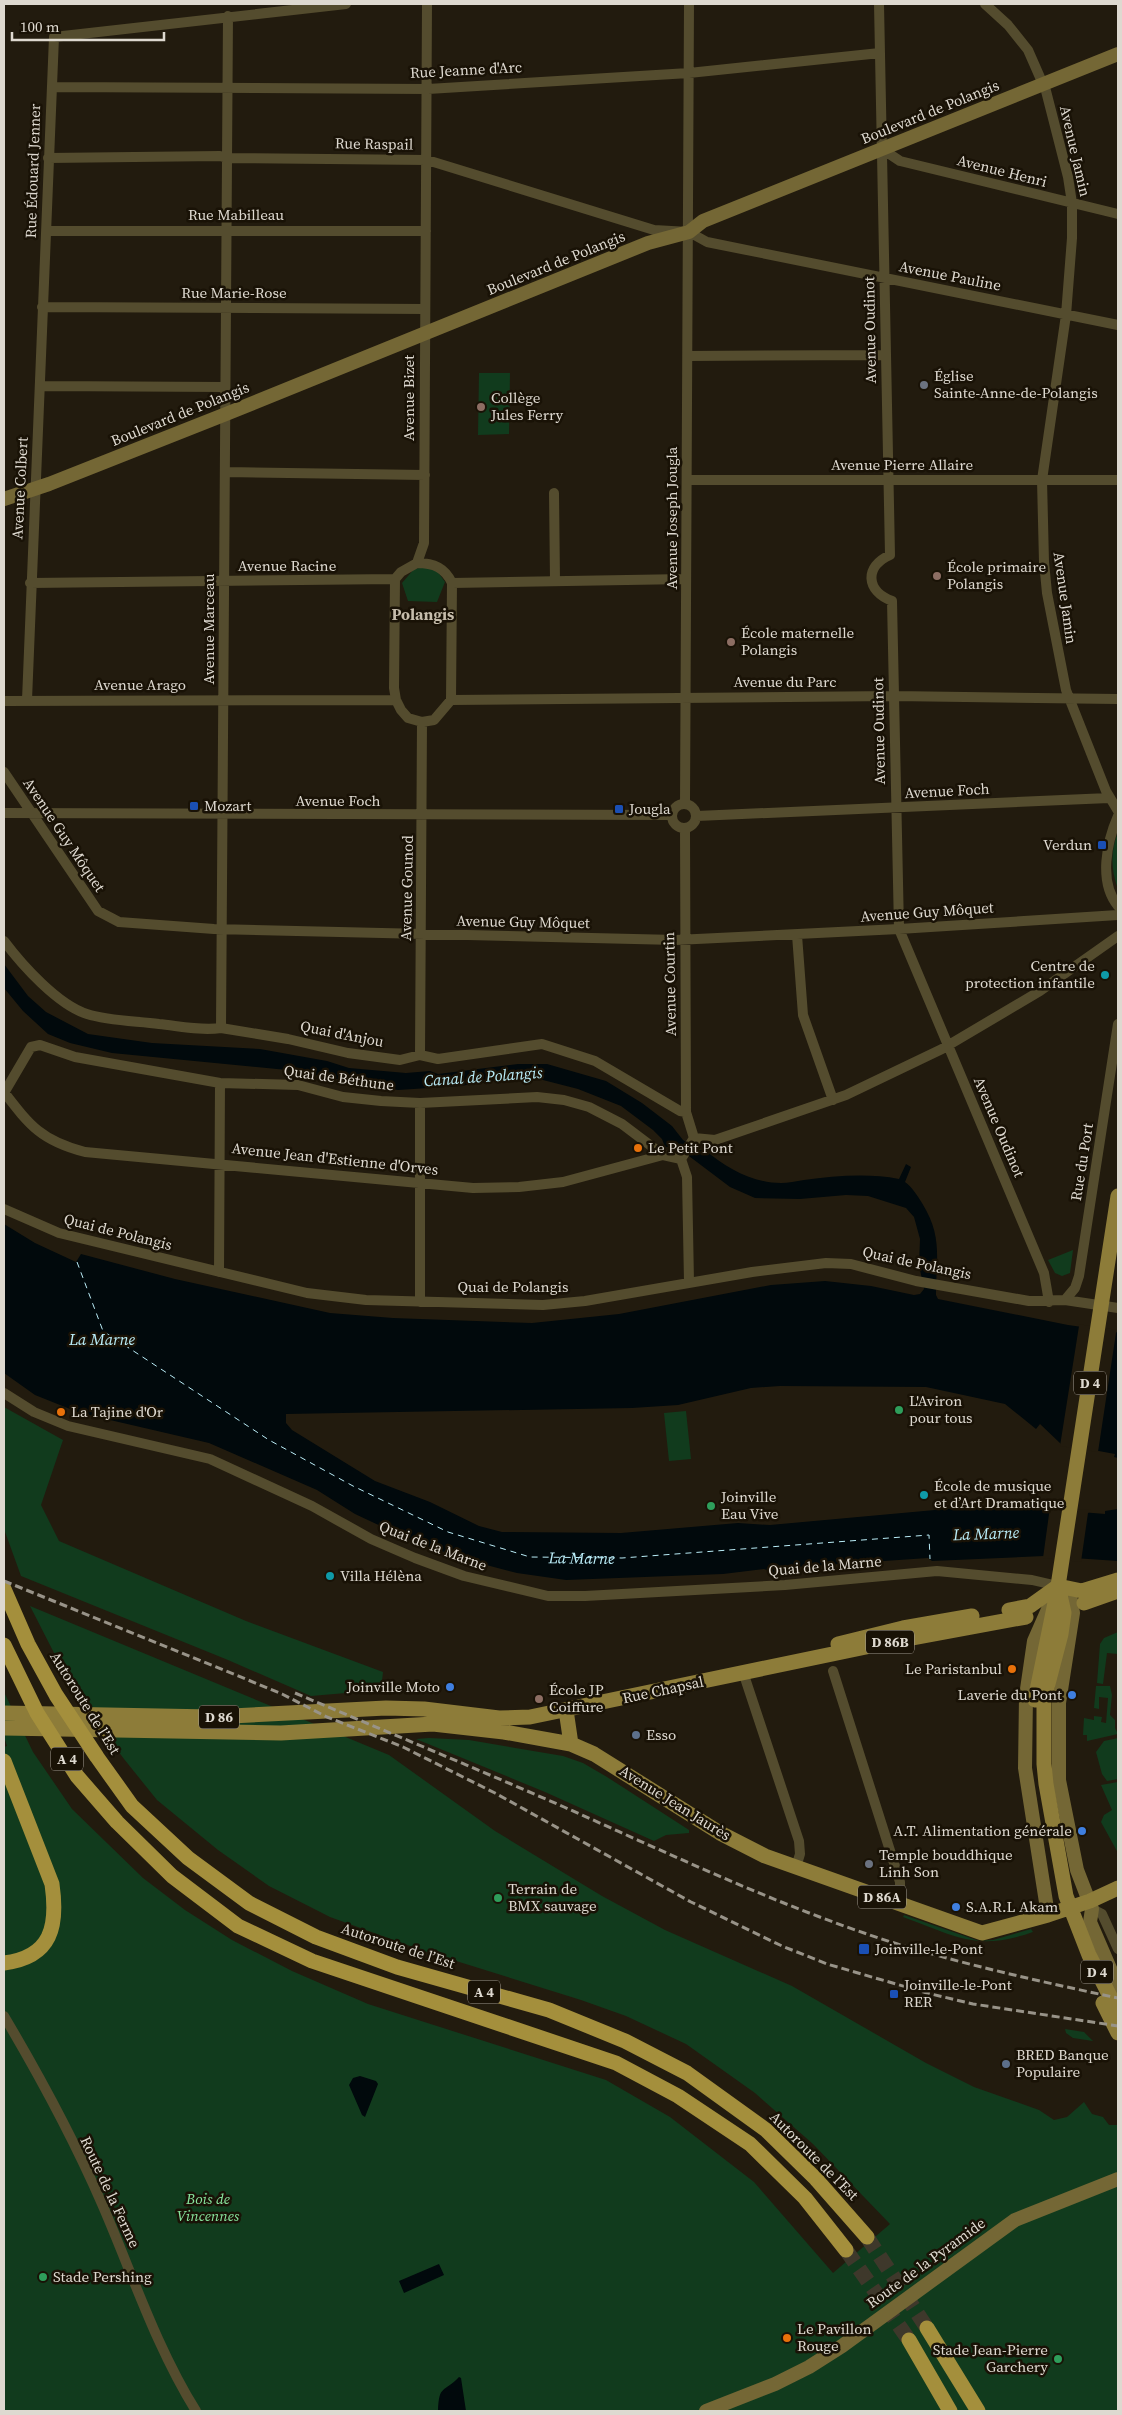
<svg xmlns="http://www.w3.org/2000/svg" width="1122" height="2415" font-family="'Source Serif 4',serif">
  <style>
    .green { fill: #113b1d }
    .water { fill: #01090c }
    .pier { fill: #221b0e }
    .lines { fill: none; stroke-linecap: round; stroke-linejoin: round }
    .ferry { stroke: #baedf8; stroke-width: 1; stroke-dasharray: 6 5; stroke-linecap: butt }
    .highway-tunnel { stroke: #3e382b; stroke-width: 15; stroke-dasharray: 15 8; stroke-linecap: butt }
    .street { stroke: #544c2e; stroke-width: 10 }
    .secondary { stroke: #746735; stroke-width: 14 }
    .primary { stroke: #8d7c39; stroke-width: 15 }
    .highway { stroke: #a48f3c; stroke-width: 15 }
    .rail { stroke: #989388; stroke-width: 3; stroke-dasharray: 8 4; stroke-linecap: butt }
    .worship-dot { fill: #6b7280; stroke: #191206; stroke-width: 2 }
    .education-dot { fill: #8d6e63; stroke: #191206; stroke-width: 2 }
    .transit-dot { fill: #1a4fb4; stroke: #191206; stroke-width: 2 }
    .culture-dot { fill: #0f9aa8; stroke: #191206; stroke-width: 2 }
    .food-dot { fill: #e8710a; stroke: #191206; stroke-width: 2 }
    .leisure-dot { fill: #2e9e5b; stroke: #191206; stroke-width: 2 }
    .shop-dot { fill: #3f7fe0; stroke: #191206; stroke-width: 2 }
    .service-dot { fill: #5c6f8a; stroke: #191206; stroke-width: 2 }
    .labels { text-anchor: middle; stroke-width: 5; stroke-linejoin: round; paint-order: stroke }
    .shield { fill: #191206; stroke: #a39d93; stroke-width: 1 }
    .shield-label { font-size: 14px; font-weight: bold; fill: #ded9d0 }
    .street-label { font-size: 15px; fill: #ded9d0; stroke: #191206 }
    .poi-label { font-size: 15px; fill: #ded9d0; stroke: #191206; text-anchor: start }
    .park-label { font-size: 15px; font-style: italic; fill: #88e69e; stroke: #191206 }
    .neighbourhood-label { font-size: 16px; font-weight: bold; fill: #c6bdac; stroke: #191206 }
    .water-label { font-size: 16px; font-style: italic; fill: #baedf8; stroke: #191206 }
  </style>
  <rect width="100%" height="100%" fill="#221b0e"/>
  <path class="green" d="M479 373H510L509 434 478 435Z
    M425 567 438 572 445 582 437 602 408 601 402 583 414 569Z
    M1118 832V889C1111 870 1110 852 1118 832Z
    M1073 1250 1070 1273 1062 1276 1055 1273 1048 1260Z
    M4 1407 63 1440 41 1505 59 1541 246 1621 383 1672 381 1690 311 1696 228 1660 21 1576 4 1529Z
    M686 1411 691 1459 669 1461 664 1413Z
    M30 1606 389 1755 495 1831 602 1896 665 1930 792 1986 926 2063 974 2087 1039 2110 1054 2120 1067 2117 1084 2102 1092 2114 1103 2117 1109 2125H1118V2411H4V1747L7 1746 4 1737V1692L33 1752 72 1809 143 1878 185 1910 232 1940 292 1971 368 2004 606 2080 670 2117 754 2182 833 2273 890 2224 813 2144 755 2093 686 2044 626 2016 581 2000 424 1951 330 1917 269 1886 218 1850 157 1800 124 1759 73 1690Z
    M1118 1632V1654L1107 1653 1103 1684 1097 1683 1100 1644 1104 1638Z
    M1096 1686H1110L1112 1695 1110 1715 1115 1720V1728L1118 1734 1087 1741V1735H1083L1084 1718 1094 1720V1716L1102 1717 1101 1722 1106 1723 1108 1698 1099 1697V1709L1094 1708Z
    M429 1738 469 1740 563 1756 583 1763 607 1777 689 1830V1833L666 1835 654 1841 545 1792 416 1739Z
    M1118 1738V1779L1107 1781 1102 1774 1096 1752 1104 1741Z
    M1118 1782V1853L1101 1822 1104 1815 1112 1810 1101 1785Z
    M904 1915 979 1941 993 1940 1031 1929 1033 1932C976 1952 956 1936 903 1917Z
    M1065 2029 1084 2032 1093 2041 1073 2038 1066 2033Z"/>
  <path class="water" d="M4 964 28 996 46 1012 88 1034 152 1043 260 1049 327 1061 349 1068 406 1073 430 1071 438 1074 518 1064H547L606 1081 642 1103 672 1126 683 1140 698 1150H705C726 1168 753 1183 781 1183 788 1183 796 1181 804 1180 835 1176 868 1173 899 1179L906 1164 911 1167 905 1182C912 1187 917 1195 922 1203 943 1237 936 1258 936 1295L938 1299 1068 1325 1118 1332V1458L1114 1457 1115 1454 1061 1444 1040 1424 1036 1429 1005 1404 926 1387 780 1386 751 1388 678 1405 632 1408 286 1414V1423L292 1430 375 1481 430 1502 479 1526 502 1532 621 1533 738 1523 770 1525 957 1508 1021 1507 1105 1514V1511L1118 1509V1561L1044 1556 932 1561 928 1558 781 1568 777 1574 764 1569 723 1574 566 1580 517 1573 475 1562 417 1543 355 1514 317 1490 209 1443 80 1413 35 1395 4 1373V1224L35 1243 76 1262 81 1254 175 1279 330 1313 393 1318 532 1323 619 1314 771 1285 825 1281 871 1286 914 1295 920 1294 924 1289 919 1265 920 1239 914 1217 906 1208 868 1196 846 1195 800 1199 755 1198 730 1187 677 1147H665L662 1139 653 1130 621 1106 578 1089 543 1080 493 1081 460 1086 398 1090 287 1070 112 1053 70 1043 48 1034 23 1011 4 988Z
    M360 2076 376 2081 378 2084 365 2117 362 2115 349 2085 353 2078Z
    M439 2264 444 2275 404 2293 399 2281Z
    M459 2377 461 2378 466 2411H438C439 2384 444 2393 459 2377Z"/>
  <path class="pier" d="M1077 1324 1118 1330 1116 1333 1098 1452 1060 1446 1079 1326Z
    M1050 1507 1091 1510 1088 1513 1081 1562 1043 1558Z"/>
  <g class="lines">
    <path class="ferry" id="s1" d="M77 1262 103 1331 269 1440 353 1486 448 1532 530 1557 622 1558 929 1535 930 1559"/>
    <path class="highway-tunnel" d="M867 2237 927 2328
      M846 2250 909 2340"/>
    <path class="street" d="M879 4 890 555C864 567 866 591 892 601L899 929 1044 1273 1049 1302
      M985 4 1008 25 1028 50 1046 91 1068 177 1072 203V238L1066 315 1042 480 1044 562 1047 593 1066 690 1106 791 1118 811
      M52 87 428 89 689 73 880 53
      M882 149 900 161 1118 214
      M48 158 220 156 227 158 427 160 654 230 689 232 707 242 1118 325
      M46 231H426
      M42 307 425 309
      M688 356 885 355
      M40 386 225 387
      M226 472 425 475
      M687 480H1118
      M554 493 555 580
      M417 563 424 543 427 4
      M417 563C434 563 445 568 452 583L451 700 434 720 422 722 408 718 401 710 396 700 394 688 395 579 401 572Z
      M30 583 395 579
      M452 583 686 579
      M27 700 54 37 346 4
      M451 700 894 696 1118 699
      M4 701 396 700
      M4 772 98 911 119 922 214 929 676 940 899 929 1118 915
      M685 803 689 4
      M672 816a12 12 0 1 1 24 0a12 12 0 1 1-24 0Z
      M4 813 672 815
      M697 816 1109 798
      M1118 816C1107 841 1098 882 1118 906
      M685 829 686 1112 694 1138
      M797 935 803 1015 833 1100
      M4 941C22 965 58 1005 87 1014 109 1021 136 1021 159 1024 179 1026 201 1031 221 1028L288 1039 348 1053 400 1060 420 1055 438 1059 542 1044 595 1061 680 1111 686 1112
      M221 1028 228 16
      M420 1055 422 722
      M4 1092C30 1126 42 1141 85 1152L473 1188 519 1187 563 1182 663 1155 681 1159
      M4 1093 31 1047 40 1045 75 1057 220 1083 298 1085 343 1097 381 1101 420 1103 537 1097 564 1100 589 1107 622 1124 663 1155
      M694 1138 715 1140 846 1095 942 1049 1040 991 1118 936
      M681 1159 687 1177 689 1282
      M681 1159 694 1138
      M4 1209 59 1233 307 1293 366 1300 543 1305 585 1301 752 1272 826 1263 851 1264 916 1281 1029 1301 1065 1300 1118 1308
      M219 1272 220 1083
      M1065 1300 1075 1288 1079 1276 1118 1024
      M420 1302V1103
      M4 1393 34 1412 68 1426 210 1459 312 1506 371 1539 415 1558 464 1576 548 1596H585L785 1585 937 1571 1032 1580 1058 1586
      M833 1671 900 1882V1891L897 1902
      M743 1672 799 1841 800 1854 796 1867
      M1092 1909 1102 1914 1118 1949
      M4 2016C39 2075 75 2142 102 2204 132 2273 156 2347 196 2411"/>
    <path class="secondary" d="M4 499 49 484 226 414 648 243 689 232 703 221 1118 54
      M1069 1589 1073 1613 1059 1703V1780L1077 1870 1092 1909 1090 1922 1118 1987
      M1048 1915 1025 1768 1026 1696 1034 1641 1053 1598
      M706 2411 775 2384 809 2367 842 2346 1015 2220 1118 2179"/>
    <path class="primary" d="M1118 1196 1058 1586 1064 1613 1061 1634 1044 1699V1764L1046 1784 1066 1896 1089 1955 1118 2012
      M1084 1603 1118 1591
      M1009 1610 1030 1606 1058 1586 1082 1591 1118 1580
      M838 1644 903 1628 972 1616
      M1035 1700 1057 1593
      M566 1710 571 1744
      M4 1713 212 1717 386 1708 424 1709 499 1718 530 1717 890 1642 1026 1617
      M4 1728 281 1733 433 1724 504 1732 571 1744 594 1754 720 1833 765 1856 982 1933 1048 1915 1090 1901 1118 1888
      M1103 2003 1118 2033"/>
    <path class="highway" d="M4 1589 28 1644 56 1695 97 1757 132 1806 188 1858 249 1903 316 1937 397 1967 549 2010 625 2041 687 2073 766 2130 816 2179 867 2237
      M4 1645 37 1713 77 1776 117 1822 172 1876 238 1926 312 1961 616 2063 678 2096 750 2144 805 2198 846 2250
      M4 1761 52 1884C58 1926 52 1957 4 1963
      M927 2328 978 2411
      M909 2340 950 2411"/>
    <path class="rail" d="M4 1581 214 1666 282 1694 327 1717 403 1747 495 1793 691 1902 782 1946 827 1964 927 1993 973 2004 1118 2026
      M295 1693C385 1731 475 1768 564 1807 672 1855 779 1906 891 1942 966 1965 1042 1982 1118 1998"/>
  </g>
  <g class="worship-dot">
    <circle cx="924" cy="385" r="5"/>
    <circle cx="869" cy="1864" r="5"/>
  </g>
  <g class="education-dot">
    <circle cx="481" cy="407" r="5"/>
    <circle cx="937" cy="576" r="5"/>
    <circle cx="731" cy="642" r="5"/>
    <circle cx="539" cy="1699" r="5"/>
  </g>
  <g class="transit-dot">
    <rect x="189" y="801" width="10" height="10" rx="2.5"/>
    <rect x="614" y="804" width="10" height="10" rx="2.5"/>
    <rect x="1097" y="840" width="10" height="10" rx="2.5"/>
    <rect x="858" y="1943" width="12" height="12" rx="2.5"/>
    <rect x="889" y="1989" width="10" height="10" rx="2.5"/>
  </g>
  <g class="culture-dot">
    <circle cx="1105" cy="975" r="5"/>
    <circle cx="924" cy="1495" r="5"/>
    <circle cx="330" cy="1576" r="5"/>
  </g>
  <g class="food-dot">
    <circle cx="638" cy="1148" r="5"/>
    <circle cx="61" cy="1412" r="5"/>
    <circle cx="1012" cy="1669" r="5"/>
    <circle cx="787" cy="2338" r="5"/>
  </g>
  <g class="leisure-dot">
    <circle cx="899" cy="1410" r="5"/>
    <circle cx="711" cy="1506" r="5"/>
    <circle cx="498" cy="1898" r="5"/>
    <circle cx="43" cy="2277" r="5"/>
    <circle cx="1058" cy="2359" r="5"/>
  </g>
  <g class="shop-dot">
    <circle cx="450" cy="1687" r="5"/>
    <circle cx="1072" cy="1695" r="5"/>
    <circle cx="1082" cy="1831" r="5"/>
    <circle cx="956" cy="1907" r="5"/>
  </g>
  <g class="service-dot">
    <circle cx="636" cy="1735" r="5"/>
    <circle cx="1006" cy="2064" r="5"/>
  </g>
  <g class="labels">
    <g class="shield">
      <rect x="1074" y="1371.5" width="32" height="23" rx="4"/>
      <rect x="866" y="1630.5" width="48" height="23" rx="4"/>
      <rect x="199" y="1705.5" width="40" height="23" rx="4"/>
      <rect x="51" y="1747.5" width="32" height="23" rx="4"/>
      <rect x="858" y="1885.5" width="48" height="23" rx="4"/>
      <rect x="1081" y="1960.5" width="32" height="23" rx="4"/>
      <rect x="468" y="1980.5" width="32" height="23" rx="4"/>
    </g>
    <g class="shield-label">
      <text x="1090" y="1388">D 4</text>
      <text x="890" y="1647">D 86B</text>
      <text x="219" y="1722">D 86</text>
      <text x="67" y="1764">A 4</text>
      <text x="882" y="1902">D 86A</text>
      <text x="1097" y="1977">D 4</text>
      <text x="484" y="1997">A 4</text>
    </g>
    <g class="street-label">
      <text transform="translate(466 70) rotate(-3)" y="5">Rue Jeanne d'Arc</text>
      <text transform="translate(930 112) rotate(-22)" y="5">Boulevard de Polangis</text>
      <text transform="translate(374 144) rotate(1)" y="5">Rue Raspail</text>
      <text transform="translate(1075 151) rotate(77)" y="5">Avenue Jamin</text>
      <text transform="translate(33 171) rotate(-88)" y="5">Rue Édouard Jenner</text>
      <text transform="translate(1002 171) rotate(14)" y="5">Avenue Henri</text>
      <text x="236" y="220">Rue Mabilleau</text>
      <text transform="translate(556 263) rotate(-22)" y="5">Boulevard de Polangis</text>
      <text transform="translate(950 276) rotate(11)" y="5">Avenue Pauline</text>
      <text x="234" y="298">Rue Marie-Rose</text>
      <text transform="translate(870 330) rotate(-91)" y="5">Avenue Oudinot</text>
      <text transform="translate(409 398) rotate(-90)" y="5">Avenue Bizet</text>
      <text transform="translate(180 414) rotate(-22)" y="5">Boulevard de Polangis</text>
      <text x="902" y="470">Avenue Pierre Allaire</text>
      <text transform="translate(20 488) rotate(-87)" y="5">Avenue Colbert</text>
      <text transform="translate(672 518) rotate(-90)" y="5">Avenue Joseph Jougla</text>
      <text x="287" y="571">Avenue Racine</text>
      <text transform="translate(1065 598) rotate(82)" y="5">Avenue Jamin</text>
      <text transform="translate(209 629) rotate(-90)" y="5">Avenue Marceau</text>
      <text x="785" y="687">Avenue du Parc</text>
      <text x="140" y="690">Avenue Arago</text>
      <text transform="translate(879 731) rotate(-91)" y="5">Avenue Oudinot</text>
      <text transform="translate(947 791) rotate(-3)" y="5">Avenue Foch</text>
      <text x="338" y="806">Avenue Foch</text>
      <text transform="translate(64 835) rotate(56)" y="5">Avenue Guy Môquet</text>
      <text transform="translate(407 888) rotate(-89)" y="5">Avenue Gounod</text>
      <text transform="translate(927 912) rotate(-4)" y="5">Avenue Guy Môquet</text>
      <text transform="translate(523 922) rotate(1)" y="5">Avenue Guy Môquet</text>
      <text transform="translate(670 984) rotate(-91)" y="5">Avenue Courtin</text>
      <text transform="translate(342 1034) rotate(11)" y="5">Quai d'Anjou</text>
      <text transform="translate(339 1078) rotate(8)" y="5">Quai de Béthune</text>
      <text transform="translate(999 1127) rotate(67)" y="5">Avenue Oudinot</text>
      <text transform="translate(335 1159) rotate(6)" y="5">Avenue Jean d'Estienne d'Orves</text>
      <text transform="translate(1082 1162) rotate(-81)" y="5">Rue du Port</text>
      <text transform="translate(118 1232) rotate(14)" y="5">Quai de Polangis</text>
      <text transform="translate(917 1263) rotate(12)" y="5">Quai de Polangis</text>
      <text x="513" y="1292">Quai de Polangis</text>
      <text transform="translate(433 1546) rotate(21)" y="5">Quai de la Marne</text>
      <text transform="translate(825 1566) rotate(-5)" y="5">Quai de la Marne</text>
      <text transform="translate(663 1690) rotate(-12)" y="5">Rue Chapsal</text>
      <text transform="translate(85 1703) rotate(58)" y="5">Autoroute de l’Est</text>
      <text transform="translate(675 1803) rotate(32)" y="5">Avenue Jean Jaurès</text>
      <text transform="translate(398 1946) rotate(18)" y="5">Autoroute de l’Est</text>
      <text transform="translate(814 2156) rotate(45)" y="5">Autoroute de l’Est</text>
      <text transform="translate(110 2192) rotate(65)" y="5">Route de la Ferme</text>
      <text transform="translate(926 2263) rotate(-36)" y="5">Route de la Pyramide</text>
    </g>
    <g class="poi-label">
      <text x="934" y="381">Église<tspan x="934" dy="17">Sainte-Anne-de-Polangis</tspan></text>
      <text x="491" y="403">Collège<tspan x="491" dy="17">Jules Ferry</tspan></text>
      <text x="947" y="572">École primaire<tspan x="947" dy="17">Polangis</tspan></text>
      <text x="741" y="638">École maternelle<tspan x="741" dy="17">Polangis</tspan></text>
      <text x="204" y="811">Mozart</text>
      <text x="629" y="814">Jougla</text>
      <text x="1092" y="850" text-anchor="end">Verdun</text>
      <text x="1095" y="971" text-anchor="end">Centre de<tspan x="1095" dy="17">protection infantile</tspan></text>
      <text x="648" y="1153">Le Petit Pont</text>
      <text x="909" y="1406">L'Aviron<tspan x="909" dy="17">pour tous</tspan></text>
      <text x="71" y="1417">La Tajine d'Or</text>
      <text x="934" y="1491">École de musique<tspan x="934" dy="17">et d’Art Dramatique</tspan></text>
      <text x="721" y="1502">Joinville<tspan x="721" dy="17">Eau Vive</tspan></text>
      <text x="340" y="1581">Villa Hélèna</text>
      <text x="1002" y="1674" text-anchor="end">Le Paristanbul</text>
      <text x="440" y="1692" text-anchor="end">Joinville Moto</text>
      <text x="549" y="1695">École JP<tspan x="549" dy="17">Coiffure</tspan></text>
      <text x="1062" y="1700" text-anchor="end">Laverie du Pont</text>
      <text x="646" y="1740">Esso</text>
      <text x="1072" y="1836" text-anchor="end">A.T. Alimentation générale</text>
      <text x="879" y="1860">Temple bouddhique<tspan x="879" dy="17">Linh Son</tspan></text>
      <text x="508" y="1894">Terrain de<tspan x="508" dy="17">BMX sauvage</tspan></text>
      <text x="966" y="1912">S.A.R.L Akam</text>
      <text x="875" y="1954">Joinville-le-Pont</text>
      <text x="904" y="1990">Joinville-le-Pont<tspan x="904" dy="17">RER</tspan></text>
      <text x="1016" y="2060">BRED Banque<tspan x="1016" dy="17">Populaire</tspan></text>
      <text x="53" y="2282">Stade Pershing</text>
      <text x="797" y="2334">Le Pavillon<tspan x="797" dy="17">Rouge</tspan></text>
      <text x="1048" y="2355" text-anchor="end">Stade Jean-Pierre<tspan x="1048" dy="17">Garchery</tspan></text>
    </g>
    <g class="park-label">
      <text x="208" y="2204">Bois de<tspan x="208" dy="17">Vincennes</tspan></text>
    </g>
    <g class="neighbourhood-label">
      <text x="423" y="620">Polangis</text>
    </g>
    <g class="water-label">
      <text transform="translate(483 1076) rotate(-4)" y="6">Canal de Polangis</text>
      <text x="102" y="1345">La Marne</text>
      <text transform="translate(986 1533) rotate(-2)" y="6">La Marne</text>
      <text dy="6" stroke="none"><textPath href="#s1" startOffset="611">La Marne</textPath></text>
    </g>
  </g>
  <rect width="1122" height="2415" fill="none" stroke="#ded9d0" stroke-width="10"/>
  <path d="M12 32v8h152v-8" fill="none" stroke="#ded9d0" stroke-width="2.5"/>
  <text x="20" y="32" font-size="15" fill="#ded9d0" stroke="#191206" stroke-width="4" paint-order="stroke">100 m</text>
</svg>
